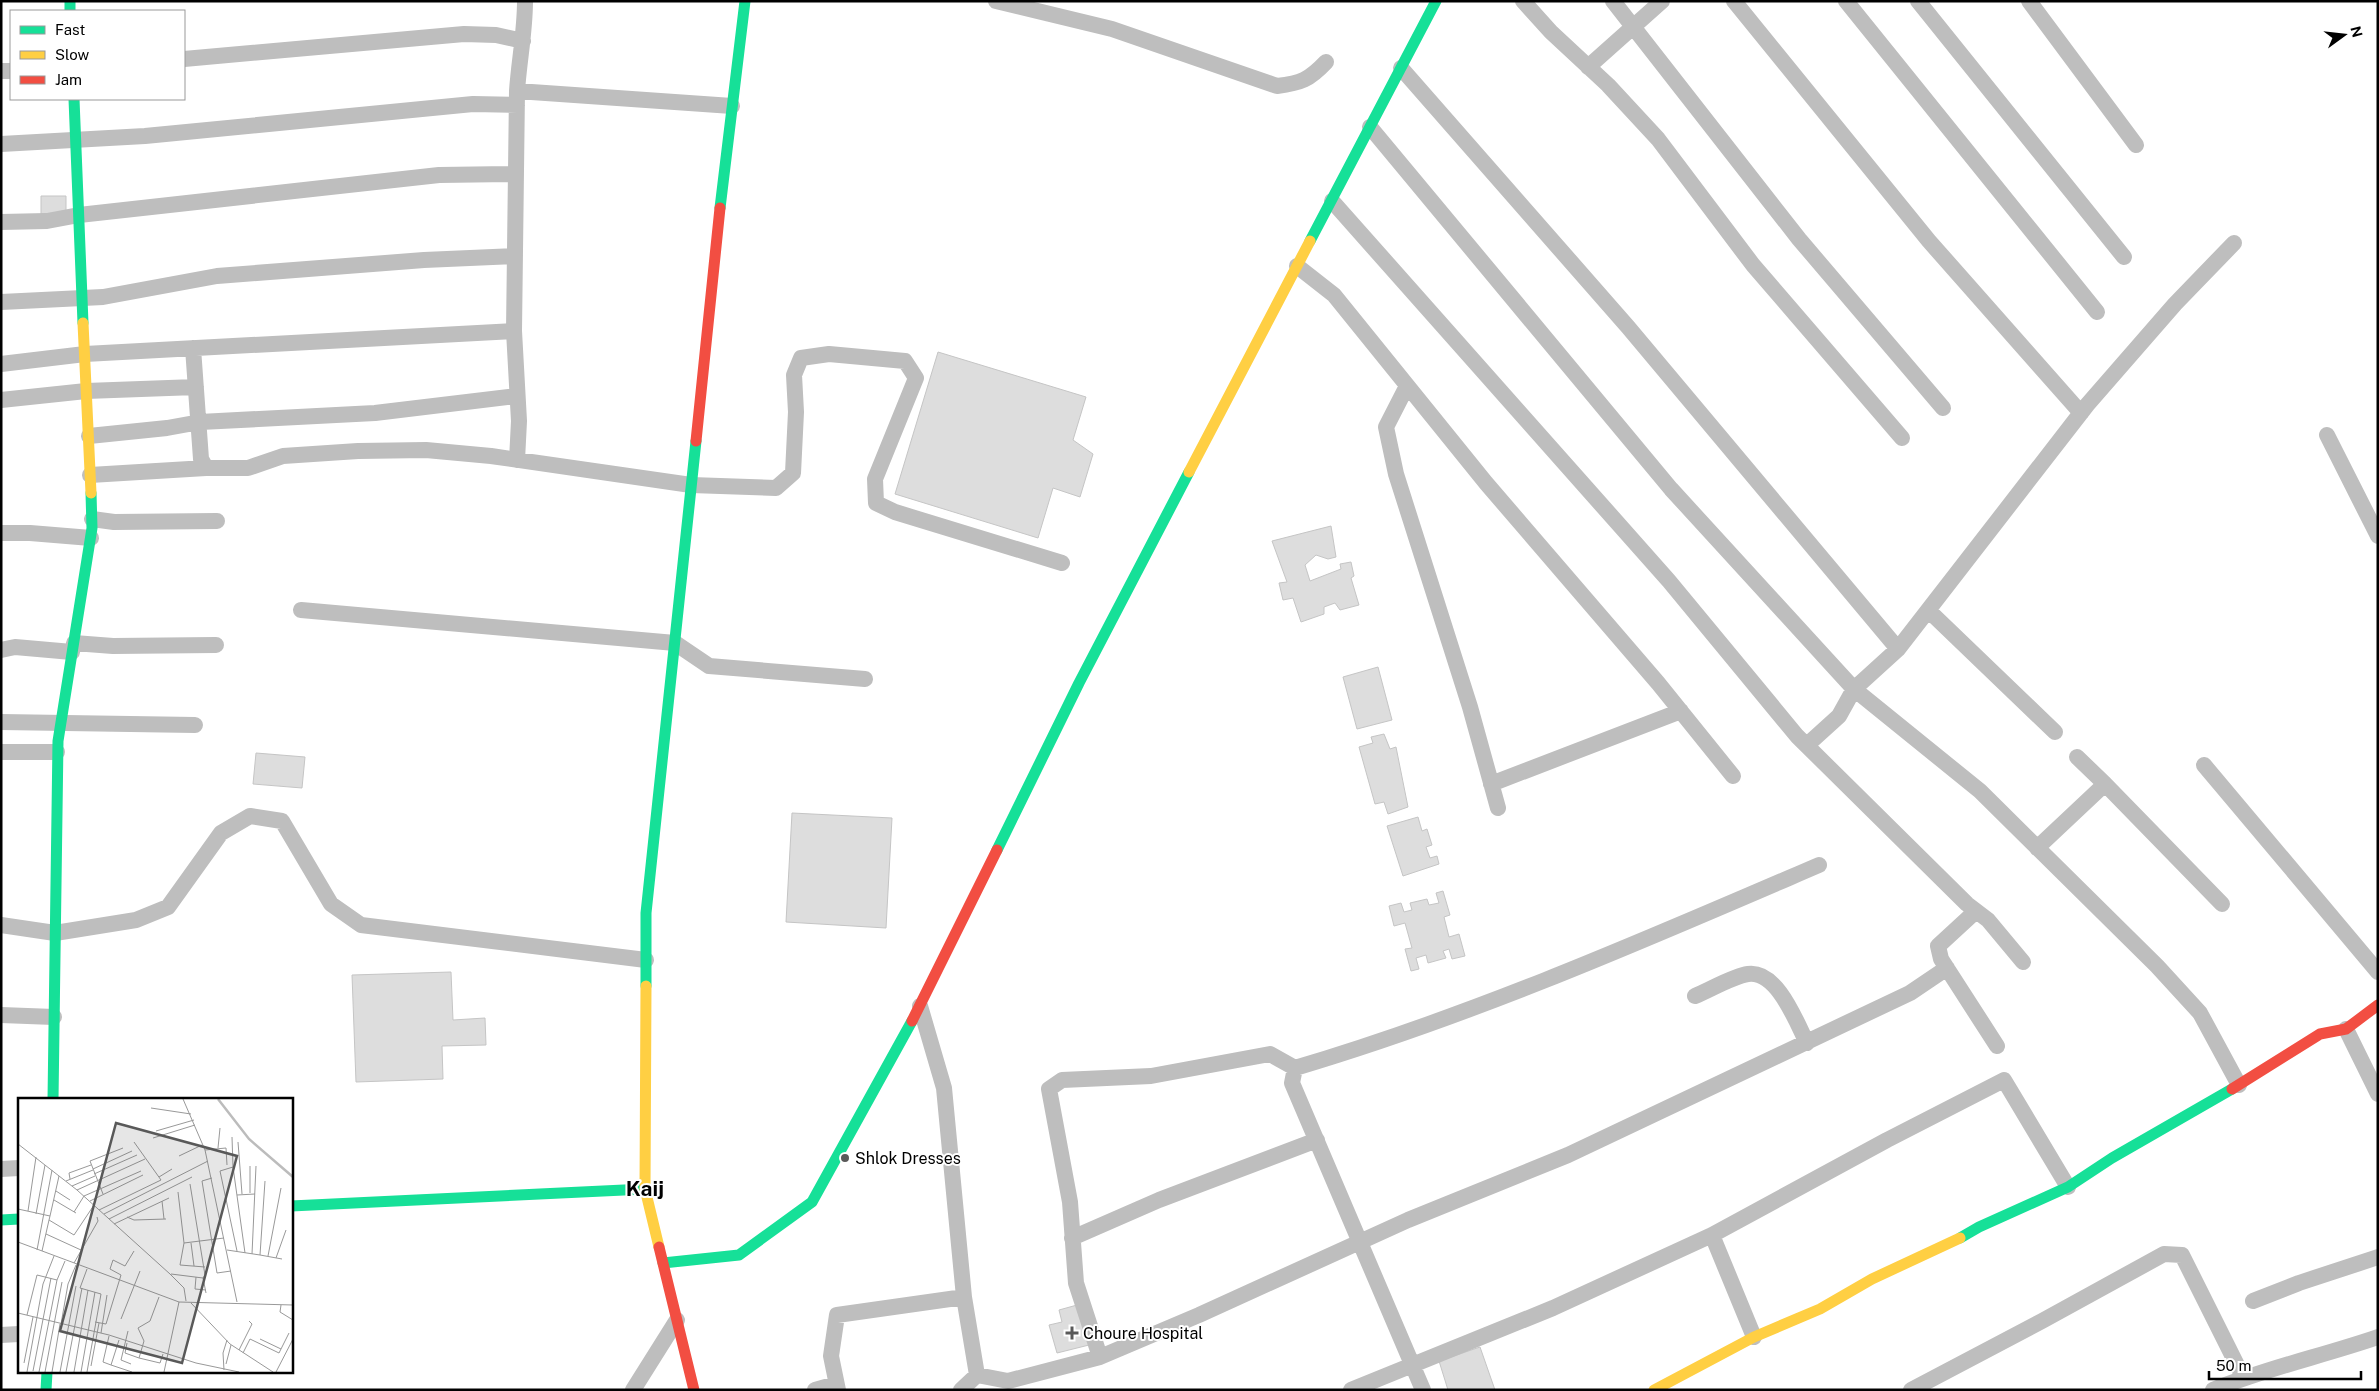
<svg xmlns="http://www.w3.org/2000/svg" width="2379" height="1391" font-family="'Public Sans',sans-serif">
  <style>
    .building { fill: #ddd; stroke: #c5c5c5 }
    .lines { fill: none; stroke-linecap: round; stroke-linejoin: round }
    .street { stroke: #bebebe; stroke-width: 16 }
    .fast { stroke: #16e098; stroke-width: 11 }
    .slow { stroke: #ffcf43; stroke-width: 11 }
    .jam { stroke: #f24e42; stroke-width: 11 }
    .poi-dot { fill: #595959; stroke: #fff; stroke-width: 2 }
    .labels { text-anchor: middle; stroke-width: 4; stroke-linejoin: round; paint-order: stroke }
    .poi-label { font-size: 16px; fill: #000; stroke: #fff; text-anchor: start }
    .district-label { font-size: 21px; font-weight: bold; fill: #000; stroke: #fff }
    .inset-river { fill: none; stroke: #bcbcbc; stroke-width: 2.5 }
    .inset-road { fill: none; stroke: #999; stroke-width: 1 }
    .view { fill: #595959; fill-opacity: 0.15; stroke: #595959; stroke-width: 2.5 }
    .inset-edge { fill: none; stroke: #000; stroke-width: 2.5 }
  </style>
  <rect width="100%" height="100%" fill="#fff"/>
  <path class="building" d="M41 196H66V213L41 214Z
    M938 352 1086 397 1073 440 1093 454 1080 497 1053 488 1038 538 895 494Z
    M1331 526 1336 557 1328 559 1316 555 1305 565 1310 581 1341 569 1340 564 1351 562 1354 576 1351 578 1359 605 1340 610 1335 603 1324 607V614L1301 622 1293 598 1283 600 1279 583 1287 582 1272 541Z
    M1378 667 1392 720 1357 729 1343 677Z
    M1384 734 1390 749 1396 747 1408 807 1388 814 1384 802 1375 804 1359 747 1373 743 1371 737Z
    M256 753 305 757 302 788 253 784Z
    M792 813 892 818 886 928 786 922Z
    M1418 817 1422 831 1427 829 1432 845 1426 847 1430 858 1437 856 1439 864 1403 876 1387 826Z
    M1443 891 1450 915 1444 917 1449 937 1459 934 1465 956 1452 959 1449 949 1443 951 1446 958 1428 963 1426 955 1416 958 1419 969 1411 971 1405 949 1412 948 1405 923 1394 926 1389 906 1401 903 1404 912 1412 910 1410 903 1427 899 1429 905 1439 903 1436 893Z
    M451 972 453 1020 485 1018 486 1045 442 1046 443 1079 356 1082 352 975Z
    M1077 1305 1089 1345 1057 1353 1049 1325 1062 1322 1059 1310Z
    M1480 1347 1495 1390H1448L1439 1361Z"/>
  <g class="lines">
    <path class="street" d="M996 1 1112 29 1277 86C1301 83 1309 80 1326 62
      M1523 1 1551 32 1608 85 1658 139 1753 265 1902 438
      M1613 1 1799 239 1943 408
      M1734 1 1929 241 2081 413
      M1846 1 2097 312
      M1918 1 2124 257
      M2029 1 2136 145
      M184 59 464 34 496 35 523 41
      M1588 67 1662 1
      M1401 68 1628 327 1898 649 2087 405 2175 304 2234 243
      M1 71H11
      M517 91C519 61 525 32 525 1
      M1370 127 1671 489 1854 689 1980 791 2157 966 2200 1013 2239 1085
      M1 144 145 136 473 104 517 105
      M1332 201 1669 581 1797 736 1967 904 1988 920 2023 962
      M1 222 47 221 79 215 439 175 516 174
      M1297 266 1334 295 1486 483 1658 683 1733 776
      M1 302 103 297 217 276 424 260 515 256
      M514 331 519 421 517 460
      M193 348 201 459 206 468H248L283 456 358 451 426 450 491 456 691 485 776 488 793 473 796 412 794 375 801 358 829 354 905 361 916 378 875 479 876 503 895 512 1062 563
      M1 364 85 354 514 331 517 91 732 106
      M1407 386 1386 427 1396 474 1470 707 1498 808
      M1 400 86 391 196 387
      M2327 435 2378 536
      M89 436 167 428 200 422 375 413 516 396
      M90 475 206 468
      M92 519 114 522 217 521
      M1 533H30L91 538
      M301 610 675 643 709 666 865 679
      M1928 610 2055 732
      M74 643 113 646 216 645
      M1 650 15 647 72 652
      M1 722 195 725
      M1807 745 1839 716 1854 689 1898 649
      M1 752H57
      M2204 765 2378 972
      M1491 784 1681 711
      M2105 784 2222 904
      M2037 848 2105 784 2077 757
      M1976 911 1938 946 1941 959 1997 1046
      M1 925 55 933 136 920 168 907 221 833 250 816 282 821 331 904 361 925 646 960
      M1695 996C1710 990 1733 976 1748 974 1777 970 1796 1021 1807 1043
      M920 1006 944 1088 964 1297 977 1375 1008 1381 1100 1357 1199 1315 1408 1220 1568 1155 1910 993 1947 968
      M1 1015 54 1017
      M2346 1029 2378 1094
      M1 1169 19 1168
      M1712 1235 1754 1337
      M1072 1238 1159 1200 1317 1140
      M2253 1301 2299 1283 2378 1257
      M1 1335 19 1334
      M1100 1357 1076 1283 1070 1202 1049 1089 1062 1080 1151 1076 1270 1054 1295 1068
      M633 1390 677 1320
      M815 1390 836 1384
      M838 1390 831 1356 837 1315 964 1297
      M961 1390 977 1375
      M1351 1390 1553 1308 1712 1235 1887 1140 2004 1080 2068 1187
      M1423 1390 1292 1083 1295 1068C1474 1015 1647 939 1819 865
      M1911 1390 2042 1321 2164 1254 2182 1255 2243 1377
      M2213 1390C2266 1368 2323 1356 2378 1337"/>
    <path class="fast" d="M70 1V11
      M74 99 83 323
      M720 208 745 1
      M1310 241 1436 1
      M997 850 1079 683 1189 472
      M646 986V913L696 441
      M53 1100 58 741 92 528 91 493
      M291 1206 645 1189
      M1 1220 19 1219
      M1960 1238 1979 1227 2068 1187 2112 1158 2232 1089
      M663 1263 739 1255 812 1202 912 1021
      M46 1390 47 1372"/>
    <path class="slow" d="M83 323 91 493
      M1189 472 1310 241
      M646 986 645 1189 659 1247
      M1654 1390 1754 1337 1820 1309 1872 1279 1960 1238"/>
    <path class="jam" d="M696 441 720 208
      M912 1021 997 850
      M2232 1089 2320 1034 2346 1029 2378 1005
      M659 1247 694 1390"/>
  </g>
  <g class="poi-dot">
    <circle cx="845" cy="1158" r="5"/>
    <path d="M1069.5 1325.5h5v5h5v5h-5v5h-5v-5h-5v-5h5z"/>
  </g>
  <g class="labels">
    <g class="poi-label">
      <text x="855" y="1164">Shlok Dresses</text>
      <text x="1083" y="1339">Choure Hospital</text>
    </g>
    <g class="district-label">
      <text x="645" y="1196">Kaij</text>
    </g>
  </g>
  <g transform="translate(18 1098)">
    <rect width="275" height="275" fill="#fff"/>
    <path class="inset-river" d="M200 1 231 41 275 79"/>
    <path class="inset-road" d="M165 1 187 52 219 204M133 10 173 16M138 33 176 22M214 39 215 69 227 155M135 40 177 27M220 44 224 96M0 46 59 92 152 176 166 190 168 203M200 50 202 30M187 52 208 50 209 67M161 58 184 47M232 68V95M215 69 202 73 219 153M75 71 114 53M76 76 119 57M141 79 154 71M194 80 184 83 199 175 213 173M52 81 51 75 73 67M48 83 75 72M54 88 77 78M59 92 127 61M38 93 52 102M160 94 166 145 206 140M85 96 72 63 105 50M219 97 237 96M36 102 58 115M72 103 125 77M144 103 146 121M0 111 32 118 31 122 56 137 76 107M81 112 143 82 116 44M10 113 18 59M56 114 66 98 123 73M18 116 27 67M86 116 190 63M32 118 41 78M109 119 116 122 148 121M91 121 174 79M96 126 151 100M28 136 63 152M0 144 161 204 275 207M166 145 162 167 187 169M173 145 176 168M19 152 34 72M209 152 242 157 247 83M24 153 31 122M234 156 238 68M242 157 264 161M250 158 263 90M258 160 268 132M56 165 80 123 79 119M69 171 62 190 83 196 69 274M153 176 185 180 187 177 172 86M178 179 177 191 188 192M185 180 188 195M39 182 47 163M173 205 212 246 255 274M263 207 262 214 275 222M0 215 91 237 178 265 221 274M9 217 19 177 39 182 21 274M103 221 122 173M77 224 88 226 103 177 92 171 95 162 107 168 116 153M43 226 50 186 58 167M110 233 103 262 113 266M83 235 89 197M91 238 85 264 93 267M242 241 263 251M101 242 93 267 114 274M109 245 107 255 121 260 142 265 145 256M221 252 234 226 231 223M225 255 232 241 261 255 271 235M121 260 126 243 120 230 132 223 141 199M6 265 15 219M208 266 213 247M73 268 81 225M206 272 205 255 209 242M15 273 33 180M9 274 25 186 36 158M27 274 44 184M34 274 42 226M42 274 58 188M48 274 64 190M56 274 70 192M63 274 77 194M146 274 161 204M258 274 275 241"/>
    <path class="view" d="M98 25 219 58 164 265 42 233Z"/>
    <rect width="275" height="275" class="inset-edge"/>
  </g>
  <rect width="2379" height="1391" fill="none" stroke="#000000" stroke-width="5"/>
  <rect x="10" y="10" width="175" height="90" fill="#ffffff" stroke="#999999"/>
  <rect x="20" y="26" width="25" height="8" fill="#16e098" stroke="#999999"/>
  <text x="55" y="35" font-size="15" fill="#000000">Fast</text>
  <rect x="20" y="51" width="25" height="8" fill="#ffcf43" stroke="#999999"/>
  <text x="55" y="60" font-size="15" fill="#000000">Slow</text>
  <rect x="20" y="76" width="25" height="8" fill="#f24e42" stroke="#999999"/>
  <text x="55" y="85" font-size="15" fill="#000000">Jam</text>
  <g transform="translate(2344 35) rotate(75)" stroke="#ffffff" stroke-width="4" paint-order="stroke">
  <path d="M0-4L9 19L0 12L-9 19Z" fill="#000000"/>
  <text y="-8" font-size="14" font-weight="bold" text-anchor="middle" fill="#000000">N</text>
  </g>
  <path d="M2209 1371v8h152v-8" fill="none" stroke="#000000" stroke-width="2.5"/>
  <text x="2216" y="1371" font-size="15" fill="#000000" stroke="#ffffff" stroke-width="4" paint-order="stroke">50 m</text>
</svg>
